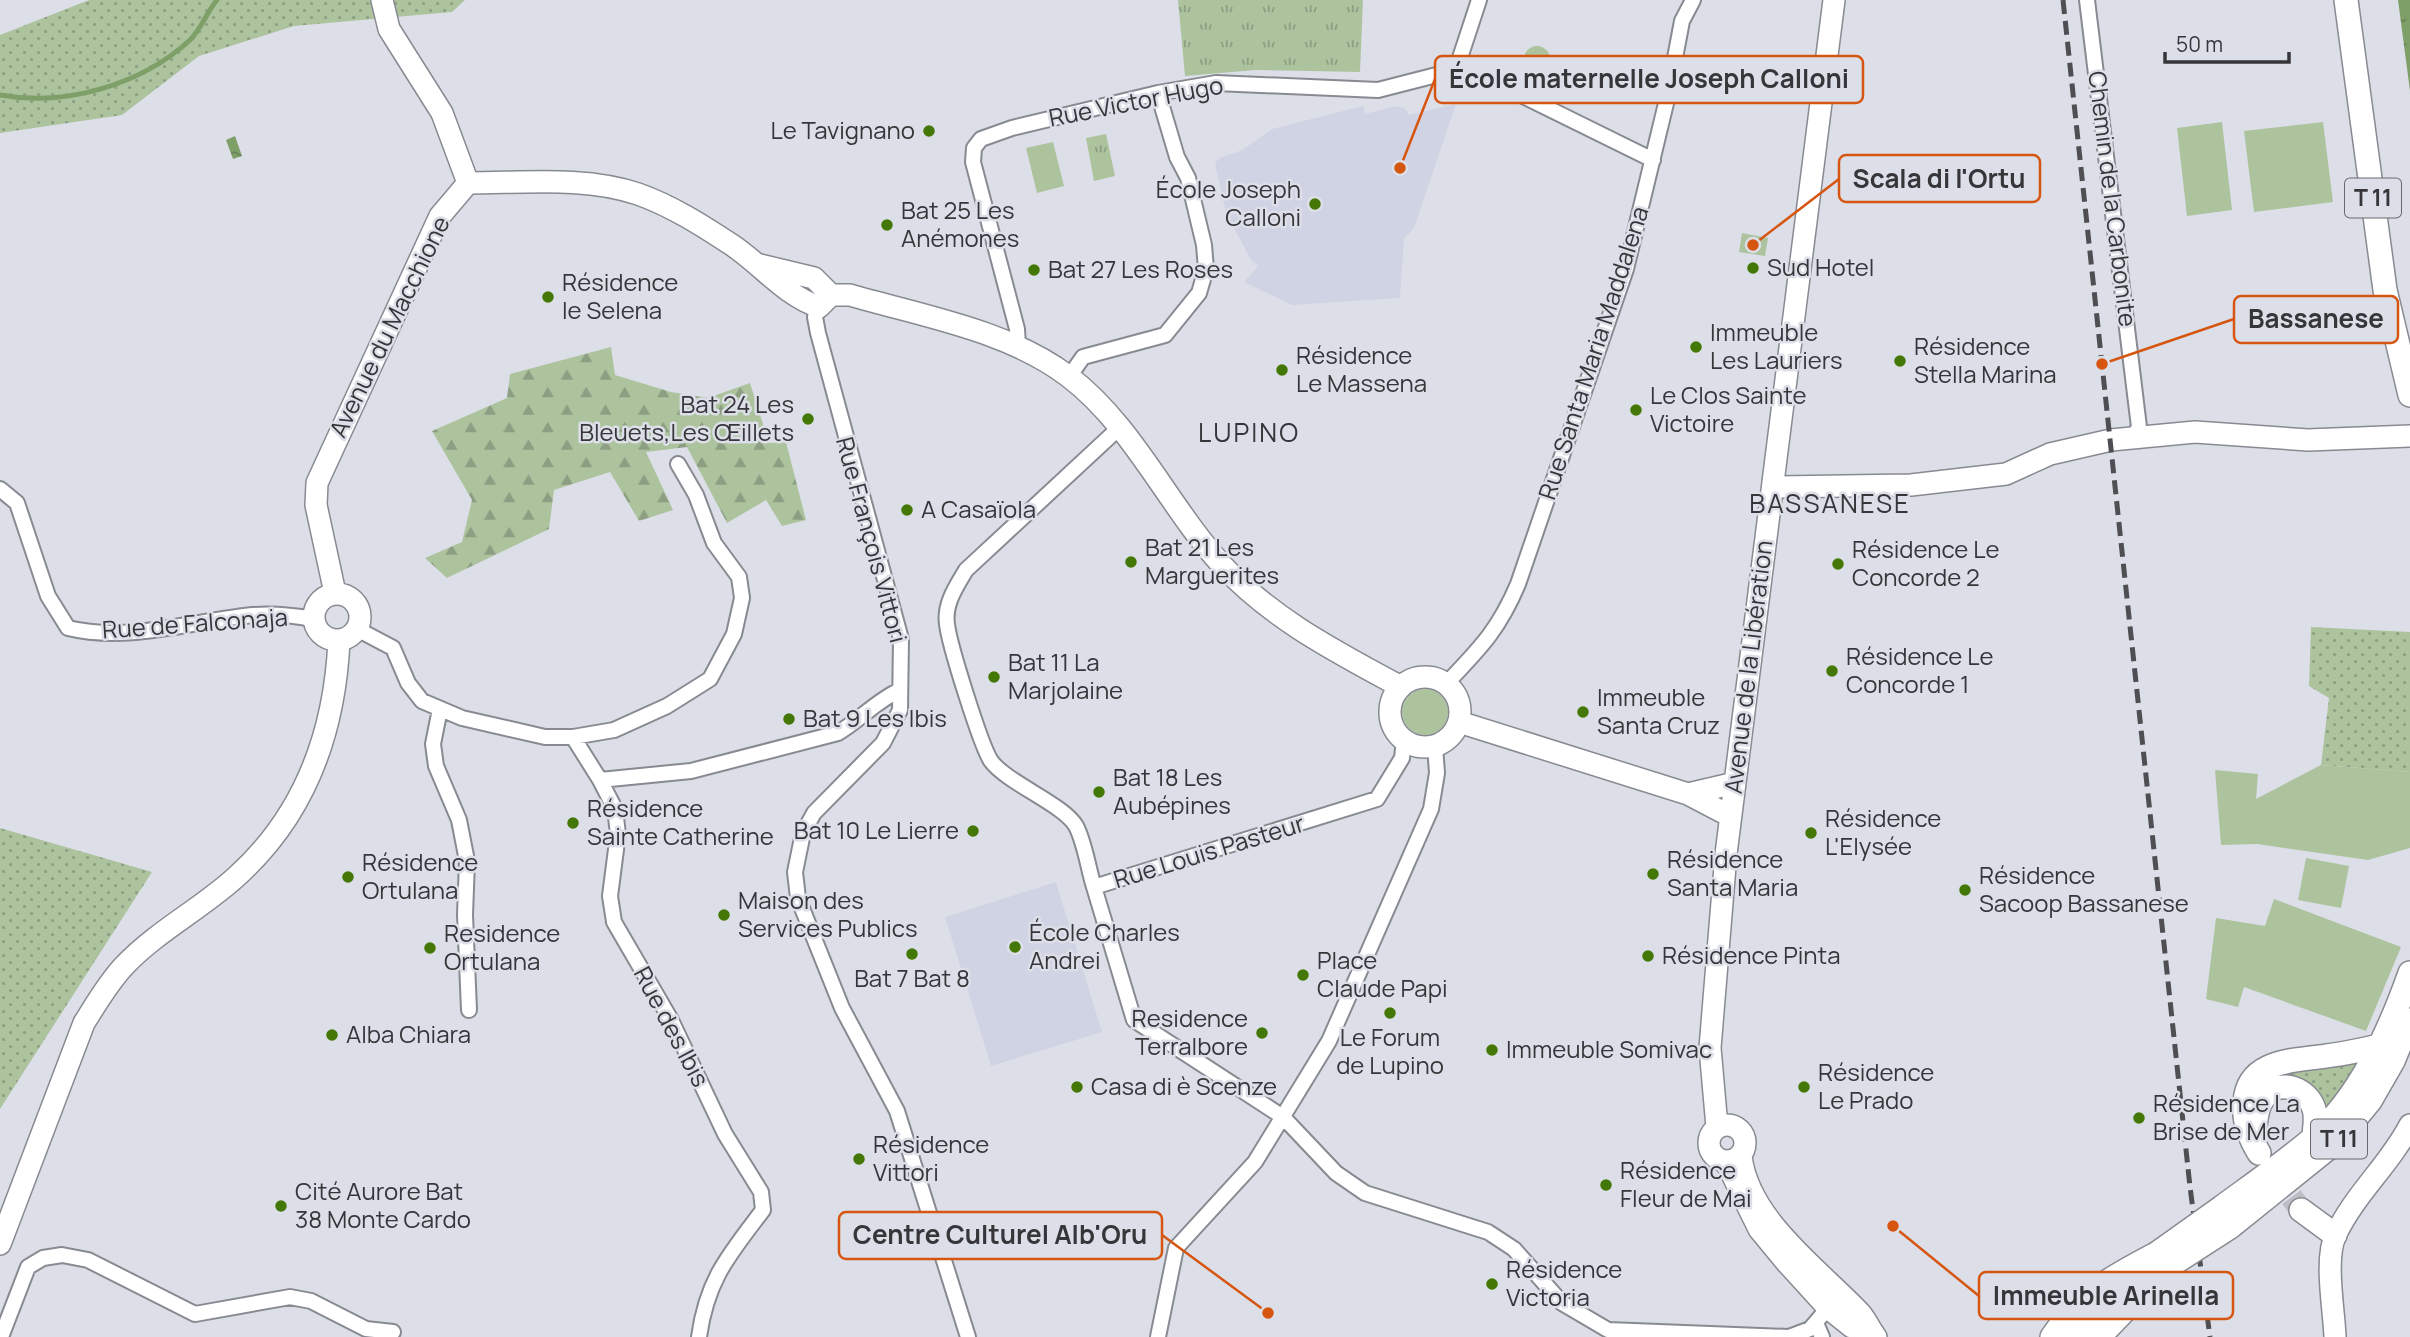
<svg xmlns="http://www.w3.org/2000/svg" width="2410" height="1337" font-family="Manrope,sans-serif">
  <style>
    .built { fill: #d0d3e3 }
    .grass { fill: url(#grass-dots) }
    .forest { fill: url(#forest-firs) }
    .park { fill: url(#park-tufts) }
    .garden { fill: #acc39e }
    .water { fill: url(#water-ripples) }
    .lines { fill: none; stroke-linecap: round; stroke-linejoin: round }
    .stream { stroke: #7e9f68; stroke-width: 5 }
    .primary-tunnel { stroke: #bcbdc5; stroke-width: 23; stroke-dasharray: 23 11; stroke-linecap: butt }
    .street-casing { stroke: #888a92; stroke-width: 18 }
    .secondary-casing { stroke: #888a92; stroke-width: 24 }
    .primary-casing { stroke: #888a92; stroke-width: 26 }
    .street { stroke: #fff; stroke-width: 14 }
    .secondary { stroke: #fff; stroke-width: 21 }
    .primary { stroke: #fff; stroke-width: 23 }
    .rail { stroke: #4e4e53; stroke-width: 5; stroke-dasharray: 14 7; stroke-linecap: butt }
    .primary-bridge-casing { stroke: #888a92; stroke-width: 26; stroke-linecap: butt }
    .primary-bridge { stroke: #fff; stroke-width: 23 }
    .poi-dot { fill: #437806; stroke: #dddfe8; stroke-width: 2.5 }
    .labels { text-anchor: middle; stroke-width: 5; stroke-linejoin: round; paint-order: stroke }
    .shield { fill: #dddfe8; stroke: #68696e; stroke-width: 2 }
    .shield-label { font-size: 23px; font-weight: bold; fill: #36363a }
    .street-label { font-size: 24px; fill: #36363a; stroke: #dddfe8 }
    .poi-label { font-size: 24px; fill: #36363a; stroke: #dddfe8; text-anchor: start }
    .neighbourhood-label { font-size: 26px; letter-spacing: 2px; fill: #36363a; stroke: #dddfe8 }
    .leader { fill: none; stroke: #d65611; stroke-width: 2.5 }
    .callout-dot { fill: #d65611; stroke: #dddfe8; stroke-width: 2.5 }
    .callout { fill: #dddfe8; stroke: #d65611; stroke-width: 2.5 }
    .callout-label { font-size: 26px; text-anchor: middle; font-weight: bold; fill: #36363a }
  </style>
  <defs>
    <pattern id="grass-dots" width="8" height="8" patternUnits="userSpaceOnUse" patternTransform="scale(1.75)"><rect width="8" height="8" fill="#acc39e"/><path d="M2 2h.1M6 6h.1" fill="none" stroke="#8d9f82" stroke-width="1.8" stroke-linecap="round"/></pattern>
    <pattern id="forest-firs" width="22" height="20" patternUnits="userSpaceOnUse" patternTransform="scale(1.75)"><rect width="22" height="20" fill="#acc39e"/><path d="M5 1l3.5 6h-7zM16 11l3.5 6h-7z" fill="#8d9f82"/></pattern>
    <pattern id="park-tufts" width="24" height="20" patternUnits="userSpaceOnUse" patternTransform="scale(1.75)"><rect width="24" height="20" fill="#acc39e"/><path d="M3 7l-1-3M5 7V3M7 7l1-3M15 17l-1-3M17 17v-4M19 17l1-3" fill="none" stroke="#8d9f82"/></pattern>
    <pattern id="water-ripples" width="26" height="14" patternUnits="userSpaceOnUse" patternTransform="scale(1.75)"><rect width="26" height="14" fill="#7e9f68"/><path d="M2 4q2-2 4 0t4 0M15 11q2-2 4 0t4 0" fill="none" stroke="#688257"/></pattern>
  </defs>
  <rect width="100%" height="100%" fill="#dddfe8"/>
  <path class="built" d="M1456 104 1414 228 1404 239 1400 298 1292 305 1244 282 1258 266 1251 260 1226 213 1215 164 1218 159 1242 150 1272 129 1363 106 1365 114 1397 106 1405 109 1409 115Z
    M1056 882 1102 1032 991 1066 945 917Z"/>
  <path class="grass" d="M89 0H465L452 12 294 26 199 56 122 115 0 133V35Z
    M2311 627 2410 632V772L2321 765 2329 698 2309 686Z
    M0 828 152 872 0 1109Z
    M2356 1063V1070L2324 1110 2319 1102 2267 1074Z"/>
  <path class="forest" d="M611 347 615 375 671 392 708 398 750 383 769 443 786 442 806 520 782 526 766 500 727 523 687 447 646 452 673 510 639 521 610 472 554 490 549 529 447 578 425 558 462 542 472 500 432 431 507 398 510 374Z"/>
  <path class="park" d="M1178 0H1363L1360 72 1256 70 1185 76Z
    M1524 59a13 13 0 1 1 26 0a13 13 0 1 1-26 0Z
    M1106 134 1115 176 1094 181 1086 138Z"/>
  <path class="garden" d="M2222 122 2232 210 2187 216 2177 128Z
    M2323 122 2333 202 2254 212 2244 131Z
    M1053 142 1064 186 1037 193 1026 148Z
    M1742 233 1768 238 1765 256 1739 252Z
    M1402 712a23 23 0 1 1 46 0a23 23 0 1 1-46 0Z
    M2321 765 2410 772V848L2368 860 2257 844 2221 845 2215 770 2258 774 2256 799Z
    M2306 858 2349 866 2341 908 2298 900Z
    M2274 899 2401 947 2366 1031 2244 987 2238 1007 2206 999 2216 918 2265 926Z"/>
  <path class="water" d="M2398 0H2410V91Z
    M235 136 242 156 233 159 226 140Z"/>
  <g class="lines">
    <path class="stream" d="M0 95C65 107 141 85 190 40 201 29 207 12 217 0"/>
    <path class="primary-tunnel" d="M2271 1170 2301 1210"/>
    <defs>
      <path id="street" d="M2087 0 2139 427 2133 437
        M1456 70 1479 0
        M819 307 815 317 818 333 901 639 900 710 883 743 814 813 803 833 795 872 798 898 842 1008 897 1111 968 1337
        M1018 346 1017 329 973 162 974 148 981 139 1012 128 1158 93 1216 83 1378 90 1456 70 1513 91 1653 160
        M1069 377 1083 357 1165 335 1199 293 1206 269 1204 245 1188 178 1177 157 1158 93
        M1119 428 966 570C956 587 944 604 947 624 949 644 981 746 991 761 1007 783 1063 804 1076 826 1085 843 1088 868 1094 887L1377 799 1402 758 1404 740
        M0 489 17 503 48 596 68 628C125 642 186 623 244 616 267 613 291 615 313 619
        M357 629 393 648 408 683 422 701 462 718 545 737H573L614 730 667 706 710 679 734 634 742 598 739 577 714 543 696 495 678 464
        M1446 684C1480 648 1498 631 1518 584L1626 269 1668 95 1682 21 1693 0
        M440 709 433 744 436 766 459 820 467 861 465 915 469 1010
        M573 737 600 780 691 771 838 733C860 720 876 701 900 690
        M600 780 615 809 618 834 610 896 614 922 671 1020 725 1134 761 1192 763 1210C729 1255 707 1279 699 1337
        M1094 887 1134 1020 1283 1117 1336 1173 1365 1193 1488 1232 1514 1249 1562 1303 1608 1330 1789 1337
        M1816 1323 1822 1337
        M1 1337 28 1267 43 1258 62 1255 88 1260 195 1314 290 1297 311 1301 366 1329 393 1332
        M1158 1337 1176 1248 1255 1162 1329 1041 1431 809 1437 773 1435 746
        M1789 1337 1810 1329 1828 1308"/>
      <path id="secondary" d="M382 0 389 29 442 113 468 183
        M468 183C523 183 586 176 638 194 672 206 703 226 732 245 762 265 784 295 819 307L831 295H850C922 316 1007 330 1068 376 1133 425 1168 506 1222 565 1273 620 1337 652 1401 687
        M760 265 814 278 831 295
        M1773 487 1911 485 2006 474 2050 454 2111 440 2195 432 2308 440 2410 436
        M335 593 316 505 317 483 440 216 468 183
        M314 617a23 23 0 1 1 46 0a23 23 0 1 1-46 0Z
        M1390 712a35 35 0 1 1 70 0a35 35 0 1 1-70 0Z
        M1459 722 1688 794 1730 816
        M1688 794 1735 783
        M1709 1143a18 18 0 1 1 36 0a18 18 0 1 1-36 0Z
        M1717 1127 1710 1048 1726 854 1834 0
        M1741 1156C1748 1220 1821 1271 1861 1314 1867 1321 1870 1330 1876 1337
        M1726 1162 1759 1229 1787 1263 1828 1308 1852 1327 1874 1335
        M0 1244 84 1023C96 1004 108 983 124 966 157 931 201 909 236 877 305 815 335 731 339 640
        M2335 1337C2334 1309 2324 1258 2336 1234 2355 1194 2390 1164 2410 1125"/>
      <path id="primary" d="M2346 0 2385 290 2410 395
        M2254 1134C2256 1121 2256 1106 2265 1096 2280 1078 2308 1089 2314 1109 2317 1118 2314 1129 2314 1137
        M2259 1153C2249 1137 2243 1120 2245 1102 2248 1059 2294 1061 2326 1056 2344 1054 2361 1050 2379 1046
        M2222 1207C2252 1185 2284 1163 2312 1139 2360 1097 2389 1032 2410 973
        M2301 1210 2335 1235
        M2230 1227 2337 1141 2370 1101 2393 1061 2410 1020
        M2102 1313 2128 1292 2165 1269
        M2052 1337C2080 1294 2112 1277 2156 1254
        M2072 1337 2109 1295
        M2099 1337 2126 1309"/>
    </defs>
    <use href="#street" class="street-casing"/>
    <use href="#secondary" class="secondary-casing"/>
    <use href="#primary" class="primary-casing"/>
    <use href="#street" class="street"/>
    <use href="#secondary" class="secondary"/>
    <use href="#primary" class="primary"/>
    <path class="rail" d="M2063 0 2190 1187 2210 1337"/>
    <defs>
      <path id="primary-bridge" d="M2156 1254 2222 1207
        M2165 1269 2230 1227"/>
    </defs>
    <use href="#primary-bridge" class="primary-bridge-casing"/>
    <use href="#primary-bridge" class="primary-bridge"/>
  </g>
  <g class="poi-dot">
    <circle cx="929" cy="131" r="7"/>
    <circle cx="1315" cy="204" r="7"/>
    <circle cx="887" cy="225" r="7"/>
    <circle cx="1753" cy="268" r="7"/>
    <circle cx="1034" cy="270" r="7"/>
    <circle cx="548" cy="297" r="7"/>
    <circle cx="1696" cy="347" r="7"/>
    <circle cx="1900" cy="361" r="7"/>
    <circle cx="1282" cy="370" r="7"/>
    <circle cx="1636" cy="410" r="7"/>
    <circle cx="808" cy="419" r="7"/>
    <circle cx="907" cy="510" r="7"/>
    <circle cx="1131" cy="562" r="7"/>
    <circle cx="1838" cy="564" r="7"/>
    <circle cx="1832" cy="671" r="7"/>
    <circle cx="994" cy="677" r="7"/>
    <circle cx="1583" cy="712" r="7"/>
    <circle cx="789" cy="719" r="7"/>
    <circle cx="1099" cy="792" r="7"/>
    <circle cx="573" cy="823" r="7"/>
    <circle cx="973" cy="831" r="7"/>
    <circle cx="1811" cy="833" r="7"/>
    <circle cx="1653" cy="874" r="7"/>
    <circle cx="348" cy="877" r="7"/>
    <circle cx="1965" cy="890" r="7"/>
    <circle cx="724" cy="915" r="7"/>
    <circle cx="1015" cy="947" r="7"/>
    <circle cx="430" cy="948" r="7"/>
    <circle cx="912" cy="954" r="7"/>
    <circle cx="1648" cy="956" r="7"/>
    <circle cx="1303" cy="975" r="7"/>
    <circle cx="1390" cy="1013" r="7"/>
    <circle cx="1262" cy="1033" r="7"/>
    <circle cx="332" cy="1035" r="7"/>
    <circle cx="1492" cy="1050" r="7"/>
    <circle cx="1077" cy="1087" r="7"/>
    <circle cx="1804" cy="1087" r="7"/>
    <circle cx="2139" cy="1118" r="7"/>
    <circle cx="859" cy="1159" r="7"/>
    <circle cx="1606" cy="1185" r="7"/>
    <circle cx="281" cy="1206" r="7"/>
    <circle cx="1492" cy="1284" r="7"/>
  </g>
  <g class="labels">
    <g class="shield">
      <rect x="2345" y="178.5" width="56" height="39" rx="5"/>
      <rect x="2311" y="1119.5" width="56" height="39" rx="5"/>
    </g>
    <g class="shield-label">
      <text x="2373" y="206">T 11</text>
      <text x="2339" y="1147">T 11</text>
    </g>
    <g class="street-label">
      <text transform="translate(1136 102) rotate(-11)" y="8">Rue Victor Hugo</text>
      <text transform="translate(2112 199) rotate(83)" y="8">Chemin de la Carbonite</text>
      <text transform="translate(390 327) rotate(-64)" y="8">Avenue du Macchione</text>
      <text transform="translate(1594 353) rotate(-72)" y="8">Rue Santa Maria Maddalena</text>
      <text transform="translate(871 540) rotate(75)" y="8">Rue François Vittori</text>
      <text transform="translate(195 624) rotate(-4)" y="8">Rue de Falconaja</text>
      <text transform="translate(1749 667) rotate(-83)" y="8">Avenue de la Libération</text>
      <text transform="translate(1209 852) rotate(-17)" y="8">Rue Louis Pasteur</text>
      <text transform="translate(671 1027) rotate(62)" y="8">Rue des Ibis</text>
    </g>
    <g class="poi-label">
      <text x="915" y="139" text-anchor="end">Le Tavignano</text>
      <text x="1301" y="198" text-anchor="end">École Joseph<tspan x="1301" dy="28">Calloni</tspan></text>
      <text x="901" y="219">Bat 25 Les<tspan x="901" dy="28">Anémones</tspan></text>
      <text x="1767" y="276">Sud Hotel</text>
      <text x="1048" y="278">Bat 27 Les Roses</text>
      <text x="562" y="291">Résidence<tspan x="562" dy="28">le Selena</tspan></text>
      <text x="1710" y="341">Immeuble<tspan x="1710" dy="28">Les Lauriers</tspan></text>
      <text x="1914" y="355">Résidence<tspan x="1914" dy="28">Stella Marina</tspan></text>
      <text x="1296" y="364">Résidence<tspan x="1296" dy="28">Le Massena</tspan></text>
      <text x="1650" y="404">Le Clos Sainte<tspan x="1650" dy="28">Victoire</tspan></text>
      <text x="794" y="413" text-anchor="end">Bat 24 Les<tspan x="794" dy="28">Bleuets,Les Œillets</tspan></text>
      <text x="921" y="518">A Casaïola</text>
      <text x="1145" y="556">Bat 21 Les<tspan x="1145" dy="28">Marguerites</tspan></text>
      <text x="1852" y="558">Résidence Le<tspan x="1852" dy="28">Concorde 2</tspan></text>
      <text x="1846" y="665">Résidence Le<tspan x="1846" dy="28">Concorde 1</tspan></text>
      <text x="1008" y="671">Bat 11 La<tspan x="1008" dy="28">Marjolaine</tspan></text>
      <text x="1597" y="706">Immeuble<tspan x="1597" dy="28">Santa Cruz</tspan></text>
      <text x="803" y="727">Bat 9 Les Ibis</text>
      <text x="1113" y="786">Bat 18 Les<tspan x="1113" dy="28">Aubépines</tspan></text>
      <text x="587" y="817">Résidence<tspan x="587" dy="28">Sainte Catherine</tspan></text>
      <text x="1825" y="827">Résidence<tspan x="1825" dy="28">L'Elysée</tspan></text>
      <text x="959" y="839" text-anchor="end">Bat 10 Le Lierre</text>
      <text x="1667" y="868">Résidence<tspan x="1667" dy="28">Santa Maria</tspan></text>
      <text x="362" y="871">Résidence<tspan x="362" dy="28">Ortulana</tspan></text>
      <text x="1979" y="884">Résidence<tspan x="1979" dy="28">Sacoop Bassanese</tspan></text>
      <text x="738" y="909">Maison des<tspan x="738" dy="28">Services Publics</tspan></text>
      <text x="1029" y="941">École Charles<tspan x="1029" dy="28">Andrei</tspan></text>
      <text x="444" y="942">Residence<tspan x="444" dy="28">Ortulana</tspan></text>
      <text x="1662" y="964">Résidence Pinta</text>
      <text x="1317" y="969">Place<tspan x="1317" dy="28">Claude Papi</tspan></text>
      <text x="912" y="987" text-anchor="middle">Bat 7 Bat 8</text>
      <text x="1248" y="1027" text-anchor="end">Residence<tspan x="1248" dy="28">Terralbore</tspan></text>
      <text x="346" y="1043">Alba Chiara</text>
      <text x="1390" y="1046" text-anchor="middle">Le Forum<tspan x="1390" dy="28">de Lupino</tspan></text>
      <text x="1506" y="1058">Immeuble Somivac</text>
      <text x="1818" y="1081">Résidence<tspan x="1818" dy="28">Le Prado</tspan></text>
      <text x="1091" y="1095">Casa di è Scenze</text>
      <text x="2153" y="1112">Résidence La<tspan x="2153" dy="28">Brise de Mer</tspan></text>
      <text x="873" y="1153">Résidence<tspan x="873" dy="28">Vittori</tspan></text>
      <text x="1620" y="1179">Résidence<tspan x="1620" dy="28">Fleur de Mai</tspan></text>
      <text x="295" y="1200">Cité Aurore Bat<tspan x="295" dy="28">38 Monte Cardo</tspan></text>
      <text x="1506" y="1278">Résidence<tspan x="1506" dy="28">Victoria</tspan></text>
    </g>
    <g class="neighbourhood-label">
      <text x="1249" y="442">LUPINO</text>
      <text x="1830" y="513">BASSANESE</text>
    </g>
  </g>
  <path class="leader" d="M1400 168L1435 79M1753 245L1839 179M2102 364L2234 319M1268 1313L1162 1235M1893 1226L1979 1296"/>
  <g class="callout-dot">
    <circle cx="1400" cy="168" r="7"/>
    <circle cx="1753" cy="245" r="7"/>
    <circle cx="2102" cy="364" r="7"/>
    <circle cx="1268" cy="1313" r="7"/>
    <circle cx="1893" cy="1226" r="7"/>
  </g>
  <g class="callout">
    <rect x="1435" y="56" width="428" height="47" rx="7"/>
    <rect x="1839" y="155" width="201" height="47" rx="7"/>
    <rect x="2234" y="296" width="164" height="47" rx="7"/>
    <rect x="839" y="1212" width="323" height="47" rx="7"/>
    <rect x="1979" y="1272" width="254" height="47" rx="7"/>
  </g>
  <g class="callout-label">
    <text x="1649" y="88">École maternelle Joseph Calloni</text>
    <text x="1939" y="188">Scala di l'Ortu</text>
    <text x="2316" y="328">Bassanese</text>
    <text x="1000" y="1244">Centre Culturel Alb'Oru</text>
    <text x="2106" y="1305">Immeuble Arinella</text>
  </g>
  <path d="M2165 52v10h124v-10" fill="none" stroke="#36363a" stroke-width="3.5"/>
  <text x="2176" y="52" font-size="21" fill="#36363a" stroke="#dddfe8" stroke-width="5" paint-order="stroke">50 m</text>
</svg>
